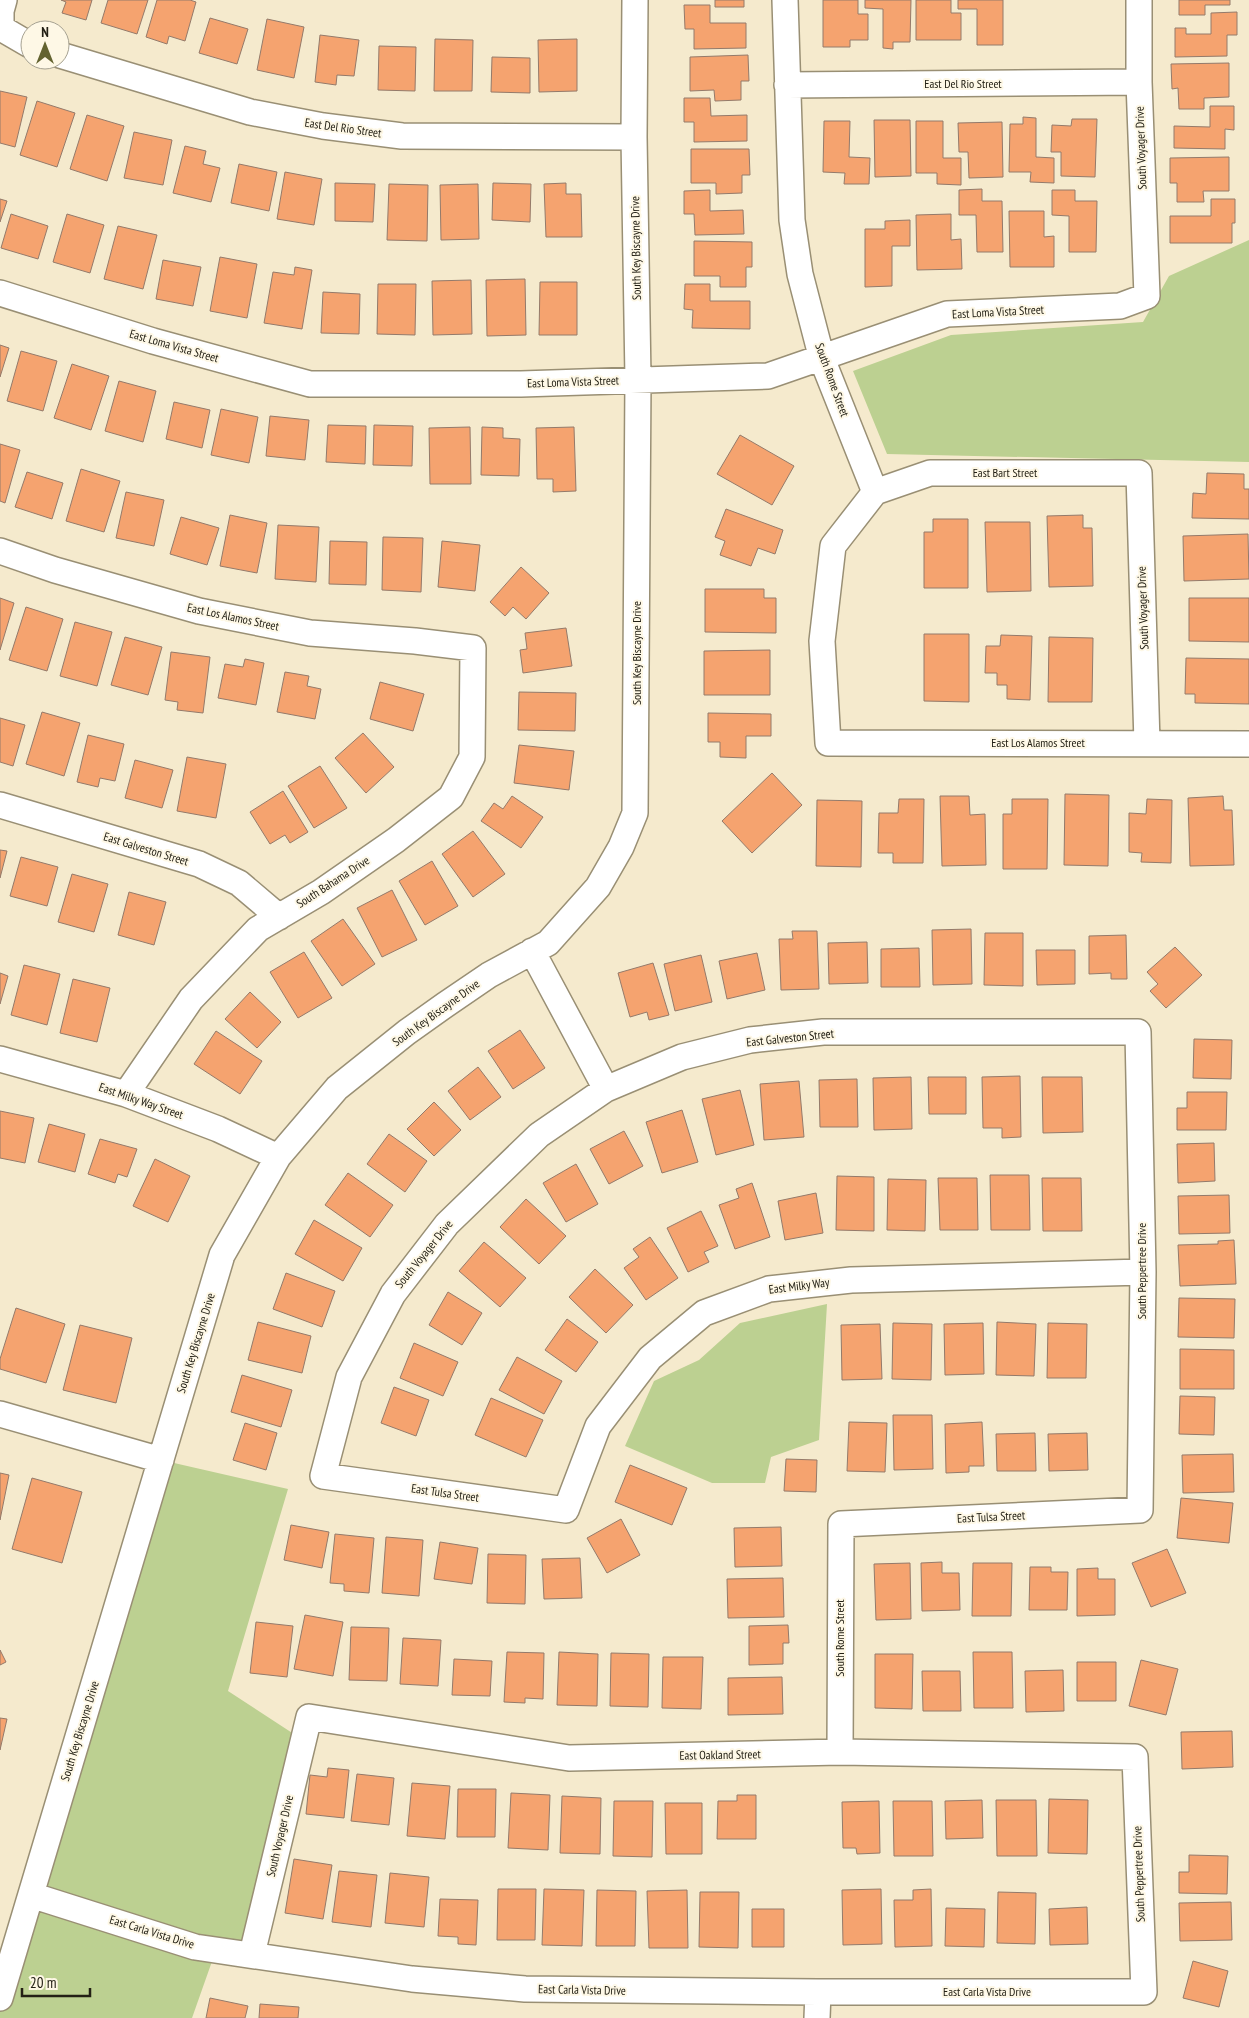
<svg xmlns="http://www.w3.org/2000/svg" width="1249" height="2018" font-family="'PT Sans Narrow',sans-serif">
  <style>
    .park { fill: #bcd091 }
    .building { fill: #f5a36f; stroke: #947a6a }
    .lines { fill: none; stroke-linecap: round; stroke-linejoin: round }
    .minor-casing { stroke: #998f74; stroke-width: 28 }
    .minor { stroke: #fff; stroke-width: 25 }
    .labels { text-anchor: middle; stroke-width: 4; stroke-linejoin: round; paint-order: stroke }
    .street-label { font-size: 12px; fill: #232015; stroke: #fef8e6 }
  </style>
  <rect width="100%" height="100%" fill="#f5eacd"/>
  <path class="park" d="M1249 240V462L887 454 853 371 951 335 1143 322 1169 276Z
    M827 1304 819 1440 771 1457 765 1483H712L625 1446 654 1381 699 1360 740 1323Z
    M161 1460 288 1489 228 1691 303 1740 252 1954 216 1950 192 2018H0V1998Z"/>
  <path class="building" d="M61 0H92L86 20 62 13 66 2Z
    M108 0H148L137 34 101 23Z
    M157 0H190L196 2 185 41 169 36 167 44 146 37Z
    M715 0H744V7H715Z
    M823 0H858V14H868V40H850V47H823Z
    M865 0H911L910 42H893V49L883 48V9L865 8Z
    M916 0H951V13H961V40H916Z
    M958 0H1003V45H977V9H958Z
    M1179 0H1230V5H1205V15H1179Z
    M684 5H710V23H746V48L694 49V29H685Z
    M1237 12V35H1227V56L1175 57V28H1186V34H1211V13Z
    M210 18 248 29 237 64 199 53Z
    M267 19 304 27 294 78 257 70Z
    M320 35 359 40 354 76 337 75 336 85 315 82Z
    M435 39 473 40 472 91H434Z
    M577 39V91L539 92 538 40Z
    M379 46 416 47 415 91 378 90Z
    M748 55 749 81H741V100L715 101 714 90 690 91V57Z
    M492 57 530 58V93L491 92Z
    M1229 63V97L1204 98V109H1179L1178 88 1172 89 1171 64Z
    M0 91 27 97 15 147 0 143Z
    M684 98H710L711 116 747 115V141L694 142V122H684Z
    M37 101 75 113 57 167 20 155Z
    M1210 106H1234V130L1225 129V149L1174 148V126L1210 127Z
    M87 115 124 126 107 181 70 169Z
    M1023 117 1036 118V157L1054 158V183L1030 182 1031 172H1009L1010 124H1023Z
    M1072 119H1097L1095 177 1061 176V152H1051L1052 125 1071 126Z
    M874 120H910L911 176 875 177Z
    M824 121H850L849 157 870 158 869 184H844L845 173 823 172Z
    M916 121H943V158H961V185L937 184V173H916Z
    M1002 122 1003 177 969 178 968 152H959L958 123Z
    M134 132 172 140 163 185 124 178Z
    M185 146 206 151 203 164 220 168 211 202 173 193Z
    M691 149H749L750 175H742V193L716 194V183H691Z
    M1229 157V191H1203L1204 202H1177V183H1170V158Z
    M239 164 277 172 269 211 231 203Z
    M285 172 322 179 314 225 277 219Z
    M335 183 375 184 373 222 335 221Z
    M493 183 531 184 530 222 492 220Z
    M566 183V194H581L582 237H546L544 184Z
    M389 184 428 185 427 241 387 240Z
    M478 184 479 239 441 240 440 185Z
    M982 189V201H1002L1003 252H977L976 215H959V190Z
    M710 190V211L743 210 744 234 695 235 694 214H684V191Z
    M1052 190H1075V201H1097L1096 252H1069V216L1052 215Z
    M0 199 7 201 0 222Z
    M1211 199H1235V223H1232V243H1170V216H1211Z
    M1009 211H1044V237L1054 236V267H1010Z
    M11 214 48 226 38 259 1 248Z
    M67 214 104 225 90 273 53 262Z
    M951 214V240L961 239 962 269 917 270 916 215Z
    M910 220V246H892V286L865 287V229H885V221Z
    M118 226 157 235 143 289 104 279Z
    M694 241 752 242V267H746V287H720V276H694Z
    M220 257 257 264 247 318 210 311Z
    M163 260 201 267 193 306 156 299Z
    M295 267 312 270 302 329 264 323 273 272 294 275Z
    M525 279 526 335 487 336 486 280Z
    M471 280 472 334 433 335 432 281Z
    M540 282H577V335H539Z
    M378 284H416L415 335 377 334Z
    M685 284H710V301H750V329L692 328 693 310 684 309Z
    M323 292 360 294 359 334 321 333Z
    M0 345 9 348 0 377Z
    M21 351 57 361 43 411 7 401Z
    M72 364 109 376 91 430 54 418Z
    M119 381 156 391 143 442 105 431Z
    M174 402 210 410 202 448 166 439Z
    M221 409 258 417 249 463 211 455Z
    M270 416 309 420 305 460 266 456Z
    M328 425 366 426 365 464 326 462Z
    M374 425 413 426 412 466 373 465Z
    M470 427 471 484H430L429 428Z
    M482 427 503 428V438L520 439 519 476 481 475Z
    M574 427 576 491 553 492V479H537L536 428Z
    M740 435 794 466 772 505 717 474Z
    M0 444 20 450 5 503 0 501Z
    M81 469 120 481 104 532 66 521Z
    M27 472 63 483 52 519 15 507Z
    M1207 473 1244 474V489H1249V519L1192 518 1193 493 1206 494Z
    M126 492 164 500 154 546 116 538Z
    M726 509 783 530 775 554 758 548 751 566 720 555 725 541 715 537Z
    M230 515 267 523 257 573 220 566Z
    M1083 515V528H1092L1093 586 1049 587 1047 516Z
    M181 517 219 528 207 565 170 554Z
    M933 519H968V588H924V532H933Z
    M985 522H1030L1031 591 987 592Z
    M278 525 319 527 316 582 275 579Z
    M1248 534 1249 579 1184 581 1183 536Z
    M383 537 423 538 421 592 382 590Z
    M330 541 367 542 366 585 329 584Z
    M442 541 480 545 475 591 438 587Z
    M521 567 549 593 526 619 513 607 505 616 490 602Z
    M705 589H764V598H776V633L705 632Z
    M0 598 14 603 0 650Z
    M1189 598H1249V642L1189 641Z
    M26 607 63 619 47 671 9 660Z
    M75 622 112 632 97 686 60 676Z
    M566 628 572 666 523 673 520 650 527 649 525 633Z
    M924 634H969V702L924 701Z
    M1001 635 1032 636 1030 700 1007 699V685H997V673H985L986 646H1000Z
    M125 637 162 647 148 695 111 685Z
    M1049 637 1093 638 1092 702H1048Z
    M770 650V695H704V651Z
    M171 652 210 657 203 713 177 710 178 702 165 700Z
    M1186 658 1249 659V704L1195 703V694H1185Z
    M245 659 264 663 256 705 218 698 225 664 243 667Z
    M285 672 309 676 307 686 321 689 315 719 277 712Z
    M380 682 424 694 413 731 370 719Z
    M519 692 576 693 575 731 518 730Z
    M42 712 80 723 64 776 26 764Z
    M708 713 771 714V736H746V758L720 757V742H708Z
    M0 718 25 725 13 766 0 762Z
    M363 733 394 767 366 793 335 758Z
    M88 735 124 744 115 781 100 778 98 787 77 782Z
    M519 745 574 751 569 790 514 783Z
    M187 757 226 764 216 818 177 811Z
    M135 760 173 770 162 808 125 798Z
    M320 766 347 808 314 828 288 786Z
    M772 773 802 805 752 853 722 821Z
    M283 791 308 832 290 843 285 835 270 844 250 812Z
    M1065 794 1109 795 1108 866 1064 865Z
    M512 796 543 817 521 848 481 821 494 803 503 809Z
    M940 796H969L970 815 985 814 986 865 942 866Z
    M1223 796 1224 810H1232L1234 865 1190 866 1188 798Z
    M899 799H924L923 863H893V853H878L879 813H898Z
    M1012 799H1048L1047 869H1003V814H1012Z
    M1147 799 1172 800 1171 863 1141 862 1142 853 1129 852V813L1146 814Z
    M817 800 862 801 861 867 816 866Z
    M473 831 505 874 473 897 442 854Z
    M0 850 7 851 0 878Z
    M21 857 58 867 47 906 10 896Z
    M432 861 458 906 425 925 399 881Z
    M72 874 108 884 94 932 58 922Z
    M392 890 417 940 382 957 357 908Z
    M129 892 166 902 154 945 118 935Z
    M343 919 375 964 342 986 311 941Z
    M971 929 972 984 933 985 932 930Z
    M792 931H817L819 989 781 990 779 939H793Z
    M985 933H1023V986L984 985Z
    M1126 935 1127 979H1111V973L1089 974V936Z
    M867 942 868 983 829 984 828 943Z
    M1175 947 1202 975 1166 1008 1150 991 1158 984 1147 972Z
    M919 948 920 987H881V949Z
    M1036 950H1075V984L1037 985Z
    M304 952 332 998 298 1018 270 972Z
    M757 953 765 990 727 999 719 961Z
    M701 955 712 1002 675 1011 664 964Z
    M653 963 669 1015 649 1020 647 1012 630 1017 618 973Z
    M24 965 60 974 47 1025 11 1015Z
    M0 973 8 976 0 1004Z
    M73 979 110 988 97 1042 60 1033Z
    M250 992 281 1022 257 1048 225 1019Z
    M520 1030 545 1068 513 1089 488 1051Z
    M216 1031 262 1061 240 1094 194 1064Z
    M1194 1039 1232 1040 1231 1079 1193 1078Z
    M478 1067 501 1097 470 1120 448 1091Z
    M1020 1076 1021 1137 1002 1138V1128H983L982 1077Z
    M911 1077 912 1129 874 1130 873 1078Z
    M928 1077H966V1114H929Z
    M1042 1077H1082L1083 1132 1043 1133Z
    M857 1079 858 1127H820L819 1080Z
    M799 1081 804 1137 764 1140 760 1084Z
    M740 1090 754 1145 716 1155 702 1099Z
    M1187 1092H1227L1226 1130H1177V1108H1187Z
    M434 1102 461 1130 434 1156 407 1129Z
    M682 1110 698 1162 662 1173 646 1122Z
    M0 1111 34 1118 25 1163 0 1158Z
    M49 1124 85 1134 75 1172 38 1162Z
    M624 1131 643 1166 609 1184 590 1149Z
    M389 1134 427 1161 405 1192 367 1164Z
    M100 1139 137 1149 127 1177 118 1174 115 1183 88 1174Z
    M1214 1143 1215 1181 1178 1183 1177 1144Z
    M155 1159 190 1176 168 1222 133 1206Z
    M576 1164 598 1204 566 1222 543 1183Z
    M348 1173 393 1205 370 1237 325 1205Z
    M990 1175H1029L1030 1230H991Z
    M837 1176 874 1177V1231L836 1230Z
    M938 1178H977L978 1230H940Z
    M1042 1178H1081L1082 1231H1043Z
    M888 1179 926 1180 925 1231 887 1230Z
    M752 1183 770 1237 735 1249 719 1205 739 1198 736 1189Z
    M816 1193 823 1233 785 1240 778 1201Z
    M1229 1195 1230 1233 1179 1234 1178 1196Z
    M526 1199 566 1236 539 1264 500 1227Z
    M701 1211 718 1246 704 1252 709 1262 688 1272 667 1228Z
    M314 1220 362 1248 343 1281 295 1254Z
    M650 1237 678 1278 646 1300 624 1268 639 1257 633 1249Z
    M1234 1240 1236 1284 1180 1286 1178 1245 1218 1244V1241Z
    M484 1242 526 1278 500 1307 459 1271Z
    M595 1269 633 1305 606 1333 569 1297Z
    M286 1273 335 1291 322 1327 273 1309Z
    M448 1292 482 1313 462 1345 429 1325Z
    M1179 1298 1235 1299 1234 1338 1178 1337Z
    M16 1308 65 1324 46 1383 0 1369V1359Z
    M567 1319 598 1342 576 1372 545 1350Z
    M258 1322 311 1336 302 1373 248 1360Z
    M997 1322 1036 1324 1034 1376 996 1375Z
    M893 1323 932 1324 931 1380 892 1379Z
    M983 1323 984 1374 945 1375 944 1324Z
    M1048 1323 1087 1324 1086 1378H1047Z
    M880 1324 882 1379 842 1380 841 1325Z
    M80 1325 132 1338 116 1403 63 1390Z
    M414 1343 458 1362 443 1396 400 1378Z
    M1180 1349 1234 1350V1389H1180Z
    M517 1357 562 1381 544 1414 499 1390Z
    M242 1375 292 1390 281 1427 231 1412Z
    M394 1387 429 1400 416 1436 381 1423Z
    M1180 1396 1215 1397 1214 1435 1179 1434Z
    M491 1398 543 1420 526 1457 475 1435Z
    M893 1415H932L933 1469 894 1470Z
    M849 1422 887 1423 885 1472 847 1471Z
    M982 1422 984 1466H969V1472L946 1473 945 1424Z
    M245 1423 277 1433 266 1470 233 1460Z
    M1035 1433 1036 1471H997L996 1434Z
    M1087 1433 1088 1470 1049 1471 1048 1434Z
    M1233 1454 1234 1492 1183 1493 1182 1455Z
    M786 1459 817 1460 816 1492 784 1491Z
    M630 1465 687 1488 672 1525 615 1502Z
    M0 1473 9 1475 0 1520Z
    M32 1478 82 1492 62 1563 12 1549Z
    M1181 1498 1233 1503 1229 1543 1177 1538Z
    M621 1519 640 1555 607 1573 587 1538Z
    M291 1525 329 1532 322 1568 284 1560Z
    M781 1527 782 1566 735 1567 734 1528Z
    M335 1534 374 1538 369 1593 344 1591V1584L330 1583Z
    M386 1537 423 1540 419 1596 382 1593Z
    M440 1542 478 1548 472 1584 434 1579Z
    M1167 1549 1186 1593 1151 1607 1132 1563Z
    M488 1554 526 1555 525 1604 487 1603Z
    M580 1558 582 1598 544 1599 542 1559Z
    M942 1562V1573H959L960 1610 922 1611 921 1563Z
    M910 1563 911 1619 876 1620 874 1564Z
    M973 1563H1012L1011 1616H972Z
    M1030 1567H1051V1572H1068L1067 1610H1029Z
    M1098 1568V1579H1115V1615L1077 1616V1569Z
    M783 1578 784 1617 728 1618 727 1579Z
    M305 1615 343 1622 333 1676 294 1669Z
    M256 1622 293 1626 287 1677 250 1673Z
    M788 1625 789 1643H783V1664L749 1665V1626Z
    M351 1627 389 1628 387 1681 349 1680Z
    M403 1638 441 1640 438 1686 400 1684Z
    M0 1650 6 1662 0 1665Z
    M507 1652 544 1653 543 1699 525 1698V1703L504 1702Z
    M559 1652 598 1654 597 1706 557 1705Z
    M973 1652H1012L1013 1708H974Z
    M611 1653 649 1654 648 1707 610 1706Z
    M875 1654H913L912 1709 875 1708Z
    M663 1657H703L701 1709 662 1708Z
    M454 1659 492 1661 490 1696 452 1695Z
    M1141 1660 1178 1669 1166 1715 1129 1706Z
    M1077 1662H1116V1701H1077Z
    M1063 1670 1064 1711 1026 1712 1025 1671Z
    M922 1671H960L961 1711H923Z
    M782 1677 783 1714 728 1715V1678Z
    M0 1718 7 1719 0 1750Z
    M1232 1731 1233 1767 1182 1769 1181 1732Z
    M328 1768 349 1770 344 1818 306 1814 310 1775 327 1777Z
    M357 1774 394 1778 389 1825 351 1821Z
    M412 1783 450 1786 445 1839 407 1836Z
    M458 1789H496L495 1837H457Z
    M511 1793 550 1795 548 1850 508 1848Z
    M737 1795H756V1839H717L718 1801H737Z
    M562 1796 601 1798 600 1854 560 1853Z
    M1049 1799 1088 1800 1087 1854 1048 1853Z
    M982 1800 983 1838 946 1839 945 1801Z
    M996 1800H1036L1037 1856H997Z
    M614 1801H653L652 1857 613 1856Z
    M879 1801 880 1853 857 1854 856 1848H843L842 1802Z
    M893 1801H932L933 1856H894Z
    M665 1803H702V1854H666Z
    M1189 1855 1228 1856 1227 1894 1179 1893V1872H1189Z
    M294 1859 332 1865 323 1919 285 1913Z
    M339 1871 377 1875 371 1927 332 1922Z
    M390 1873 429 1877 424 1927 385 1923Z
    M498 1889H536L535 1940H497Z
    M544 1889 584 1890 582 1946 542 1945Z
    M881 1889 882 1944 843 1945 842 1890Z
    M931 1889 932 1946 895 1947 894 1900H913V1890Z
    M597 1890 636 1891 635 1946H596Z
    M687 1890 688 1948H649L647 1891Z
    M700 1892H739L738 1948 699 1947Z
    M998 1892 1036 1893 1035 1944 997 1943Z
    M440 1899 478 1900 476 1945 458 1944V1937L438 1936Z
    M1231 1902 1232 1940 1180 1941 1179 1903Z
    M1087 1907 1088 1944 1050 1945 1049 1909Z
    M946 1908 985 1909 984 1947 945 1946Z
    M752 1909H784V1947H752Z
    M1193 1961 1228 1971 1219 2007 1183 1998Z
    M210 1998 248 2006 245 2018H206Z
    M260 2004 299 2007 298 2018H259Z"/>
  <g class="lines">
    <defs>
      <path id="minor" d="M4 0 1 11V28L30 45
        M785 0 792 220 800 274 822 359 875 492
        M60 55 250 112 323 126 402 136 634 137
        M787 85 1139 82
        M0 293 153 341 310 384H521L768 376 947 314 1120 306 1147 296 1139 82V0
        M875 492 833 546 822 641 828 743 1249 744
        M875 492 930 473H1139L1147 743
        M0 551 55 570 199 611 310 633 415 641 473 648 472 757 451 797 396 840 321 892 258 929 191 999 126 1094
        M0 805 199 864 239 883 279 917
        M532 951 606 1089
        M0 1059 126 1094 218 1129 278 1157
        M0 1414 161 1460
        M840 1752 841 1524 1140 1510 1143 1272 1138 1032H823L750 1040 682 1057 606 1089 539 1135 447 1224 393 1294 349 1377 323 1476 566 1510 598 1426 650 1358 704 1313 769 1289 851 1280 1143 1272
        M31 1895 195 1947 412 1979 525 1989 818 1992H1144L1135 1757 840 1752 569 1758 309 1717 252 1954
        M0 1998 222 1255 278 1157 337 1088 407 1032 445 1005 489 975 548 943 598 887 621 847 635 813 638 379 634 137 635 0
        M817 2018 818 1992"/>
    </defs>
    <use href="#minor" class="minor-casing"/>
    <use href="#minor" class="minor"/>
  </g>
  <g class="labels">
    <g class="street-label">
      <text x="963" y="88">East Del Rio Street</text>
      <text transform="translate(343 128) rotate(8)" y="4">East Del Rio Street</text>
      <text transform="translate(1141 148) rotate(-92)" y="4">South Voyager Drive</text>
      <text transform="translate(636 248) rotate(-91)" y="4">South Key Biscayne Drive</text>
      <text transform="translate(998 312) rotate(-3)" y="4">East Loma Vista Street</text>
      <text transform="translate(174 346) rotate(16)" y="4">East Loma Vista Street</text>
      <text transform="translate(832 380) rotate(70)" y="4">South Rome Street</text>
      <text transform="translate(573 382) rotate(-2)" y="4">East Loma Vista Street</text>
      <text x="1005" y="477">East Bart Street</text>
      <text transform="translate(1143 608) rotate(-92)" y="4">South Voyager Drive</text>
      <text transform="translate(233 617) rotate(12)" y="4">East Los Alamos Street</text>
      <text transform="translate(637 653) rotate(-90)" y="4">South Key Biscayne Drive</text>
      <text x="1038" y="747">East Los Alamos Street</text>
      <text transform="translate(146 849) rotate(17)" y="4">East Galveston Street</text>
      <text transform="translate(333 882) rotate(-33)" y="4">South Bahama Drive</text>
      <text transform="translate(436 1013) rotate(-36)" y="4">South Key Biscayne Drive</text>
      <text transform="translate(790 1038) rotate(-6)" y="4">East Galveston Street</text>
      <text transform="translate(141 1101) rotate(19)" y="4">East Milky Way Street</text>
      <text transform="translate(424 1254) rotate(-51)" y="4">South Voyager Drive</text>
      <text transform="translate(1142 1271) rotate(-90)" y="4">South Peppertree Drive</text>
      <text transform="translate(799 1286) rotate(-7)" y="4">East Milky Way</text>
      <text transform="translate(196 1343) rotate(-73)" y="4">South Key Biscayne Drive</text>
      <text transform="translate(445 1493) rotate(8)" y="4">East Tulsa Street</text>
      <text transform="translate(991 1517) rotate(-3)" y="4">East Tulsa Street</text>
      <text transform="translate(840 1638) rotate(-90)" y="4">South Rome Street</text>
      <text transform="translate(80 1731) rotate(-73)" y="4">South Key Biscayne Drive</text>
      <text transform="translate(720 1755) rotate(-1)" y="4">East Oakland Street</text>
      <text transform="translate(280 1836) rotate(-77)" y="4">South Voyager Drive</text>
      <text transform="translate(1139 1874) rotate(-92)" y="4">South Peppertree Drive</text>
      <text transform="translate(152 1932) rotate(17)" y="4">East Carla Vista Drive</text>
      <text transform="translate(582 1990) rotate(1)" y="4">East Carla Vista Drive</text>
      <text x="987" y="1996">East Carla Vista Drive</text>
    </g>
  </g>
  <g transform="translate(45 45)"><circle r="24" fill="#fef8e6" stroke="#a6a292"/>
  <path d="M0-4L9 19L0 12L-9 19Z" fill="#636330"/>
  <text y="-8" font-size="14" font-weight="bold" text-anchor="middle" fill="#232015">N</text>
  </g>
  <path d="M22 1988v8h68v-8" fill="none" stroke="#232015" stroke-width="2.5"/>
  <text x="30" y="1988" font-size="15" fill="#232015" stroke="#fef8e6" stroke-width="4" paint-order="stroke">20 m</text>
</svg>
